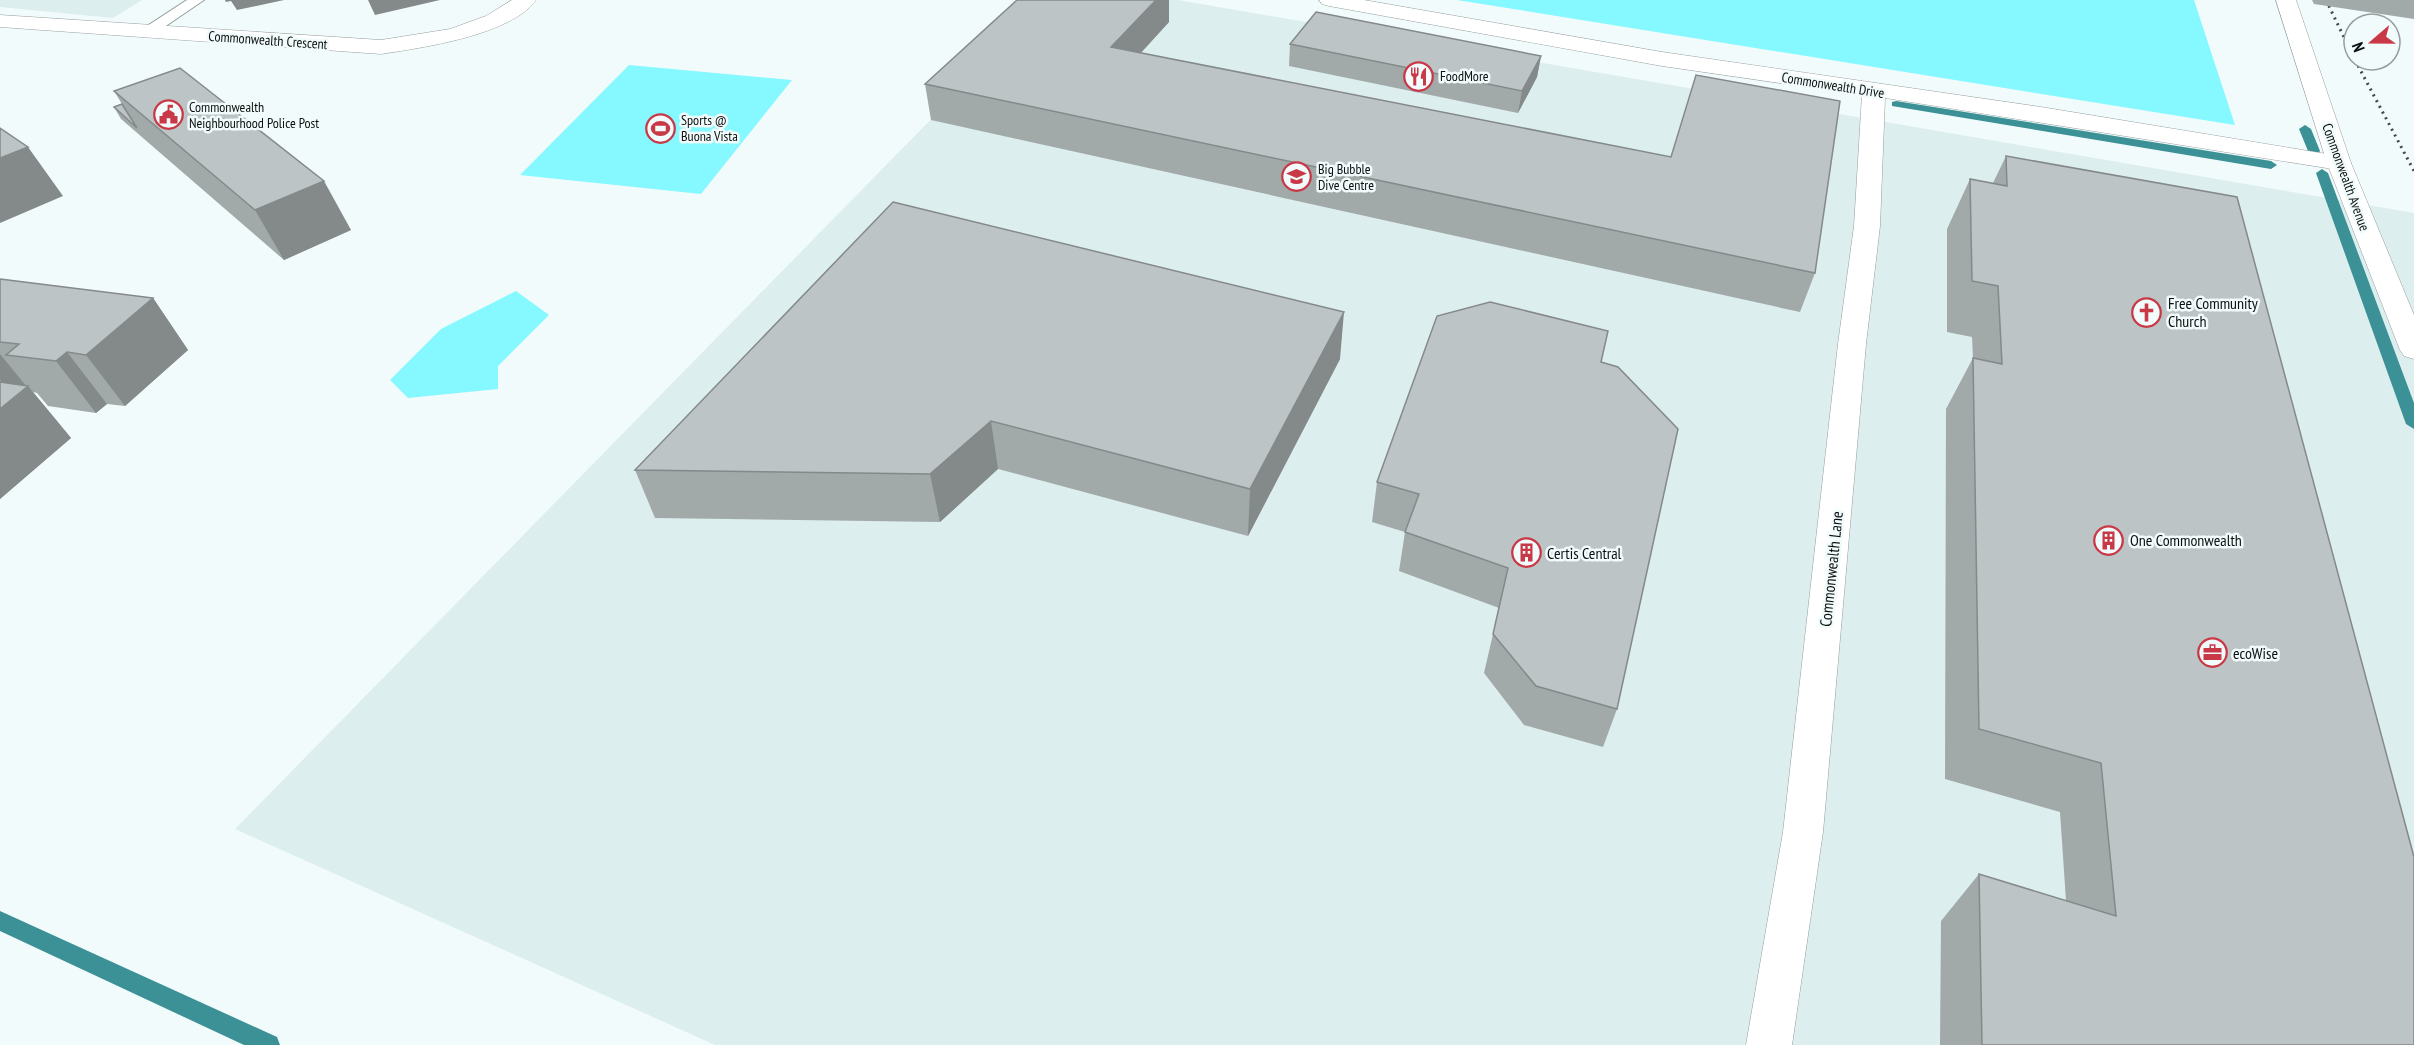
<svg xmlns="http://www.w3.org/2000/svg" width="2414" height="1045" font-family="'PT Sans Narrow',sans-serif">
  <style>
    .built { fill: #ddeeef }
    .green { fill: #85f9ff }
    .lines { fill: none; stroke-linecap: round; stroke-linejoin: round }
    .stream { fill: #3b9196; fill-rule: evenodd }
    .lane-casing { stroke: #959d9d; stroke-width: 2 }
    .street-casing { stroke: #959d9d; stroke-width: 1 }
    .primary-casing { stroke: #959d9d; stroke-width: 1 }
    .lane { fill: #fff; fill-rule: evenodd }
    .street { fill: #fff; fill-rule: evenodd }
    .primary { fill: #fff; fill-rule: evenodd }
    .rail { stroke: #434747; stroke-width: 3; stroke-dasharray: 2 4.5; stroke-linecap: butt }
    .wall { fill: #a2a9a9 }
    .shaded-wall { fill: #84898a }
    .building { fill: #bcc4c5; stroke: #84898a; stroke-width: 1.5 }
    .labels { text-anchor: middle; stroke-width: 5; stroke-linejoin: round; paint-order: stroke }
    .far-street-label { font-size: 14px; fill: #0c0f0f; stroke: #f2fbfb }
    .far-poi-label { font-size: 14px; fill: #0c0f0f; stroke: #f2fbfb; text-anchor: start }
    .poi-label { font-size: 16px; fill: #0c0f0f; stroke: #f2fbfb; text-anchor: start }
    .street-label { font-size: 16px; fill: #0c0f0f; stroke: #f2fbfb }
  </style>
  <rect width="100%" height="100%" fill="#f2fbfb"/>
  <path class="built" d="M0 0H142L113 18 0 7Z
    M1048 0H1178L2414 213V1045H715L235 829Z"/>
  <path class="green" d="M1457 0H2194L2235 125Z
    M629 65 792 80 701 194 520 175Z
    M516 291 549 315 498 366V389L408 398 390 380 441 329Z"/>
  <g class="lines">
    <path class="stream" d="M1896 101 2271 161 2277 165 2271 169 1892 106V102Z
      M2305 125 2311 129 2320 151 2318 154 2314 155 2308 151 2299 129Z
      M2322 169 2328 173 2414 403V429L2406 424 2316 173Z
      M0 911 277 1037 280 1045H244L0 931Z"/>
    <defs>
      <path id="lane" d="M187 0H204L154 34H144L142 31 144 28Z"/>
      <path id="street" d="M512 0H536C512 35 421 48 381 54L0 27V15L381 40 450 29 486 16Z
        M1319 0H1364L1662 52 2041 107 2339 156 2348 158 2351 163 2348 168 2339 170 1885 98 1880 226 1866 344 1823 832 1792 1045H1746L1783 832 1838 344 1854 226 1862 95 1662 66 1329 6 1322 4Z"/>
      <path id="primary" d="M2276 0H2296L2351 163 2414 315V359L2404 356 2400 350 2327 163Z"/>
    </defs>
    <use href="#lane" class="lane-casing"/>
    <use href="#street" class="street-casing"/>
    <use href="#primary" class="primary-casing"/>
    <use href="#lane" class="lane"/>
    <use href="#street" class="street"/>
    <use href="#primary" class="primary"/>
    <path class="rail" d="M2326 0 2354 58
      M2355 60 2414 171"/>
  </g>
  <path class="wall" d="M1017 0H1169V22L1141 53 1815 273 1800 312 931 120 925 84Z
    M2312 0H2414V19L2314 4Z
    M1290 44 1541 56 1537 77 1518 113 1289 66Z
    M114 91 351 230 284 260 121 119 114 107 122 104Z
    M2006 156 2414 1045H1940L1941 921 1979 874 2066 901 2060 812 1945 779 1946 409 1973 358 1972 337 1947 332V229L1970 179 1993 183Z
    M0 279 153 298 188 350 125 406 107 404 96 413 48 406 37 393 33 392 71 438 0 499Z
    M1340 359 1248 536 998 469 940 522 655 518 635 470Z
    M1601 362 1617 709 1603 747 1524 725 1484 673 1499 608 1399 571 1405 532 1372 522 1377 482Z"/>
  <path class="shaded-wall" d="M225 0H284L237 10 231 1 226 2Z
    M368 0H440L375 15Z
    M1156 0H1169V22L1113 83 1111 47Z
    M1541 56 1537 77 1518 113 1522 91Z
    M28 147 63 196 0 223V158Z
    M324 181 351 230 284 260 255 210Z
    M153 298 188 350 125 406 86 355Z
    M1344 312 1340 359 1248 536 1250 489Z
    M67 352 107 404 96 413 56 361Z
    M0 354 27 387 28 386 71 438 0 499V409L14 398 0 380Z
    M991 421 998 469 940 522 930 474Z"/>
  <path class="building" d="M1017 0H1156L1111 47 1671 157 1696 75 1840 101 1815 273 925 84Z
    M1316 12 1541 56 1522 91 1290 44Z
    M180 68 324 181 255 210 114 91Z
    M122 104 137 128 114 107Z
    M0 128 28 147 0 158Z
    M2006 156 2237 197 2414 857V1045H1982L1979 874 2116 916 2101 763 1979 729 1973 358 2002 364 1998 286 1972 281 1970 179 2007 186Z
    M893 202 1344 312 1250 489 991 421 930 474 635 470Z
    M0 279 153 298 86 355 67 352 56 361 6 355 19 344 0 342Z
    M1490 302 1608 331 1601 362 1618 367 1678 429 1617 709 1536 686 1493 634 1508 568 1405 532 1419 494 1377 482 1437 316Z
    M0 382 28 386 0 409Z"/>
  <defs>
    <symbol id="restaurant-ring" viewBox="-11 -11 22 22"><circle r="9.5" fill="#f2fbfb" stroke="#c93846" stroke-width="1.5"/><path d="M-5-6h1v4h1v-4h1v4h1v-4h1v5L-1.5 .5V6h-2V.5L-5-1ZM5-6V6H3V1.5H1.5Q1.5-4 5-6Z" fill="#c93846"/></symbol>
    <symbol id="civic-ring" viewBox="-11 -11 22 22"><circle r="9.5" fill="#f2fbfb" stroke="#c93846" stroke-width="1.5"/><path d="M-.6-6.5H3V-4.5H.6V-3L4-1V1h2V6H-6V1h2V-1L-.6-3ZM-1.2 2.5V6h2.4V2.5Z" fill="#c93846"/></symbol>
    <symbol id="stadium-ring" viewBox="-11 -11 22 22"><circle r="9.5" fill="#f2fbfb" stroke="#c93846" stroke-width="1.5"/><path d="M0-5a6.5 5 0 1 0 0 10a6.5 5 0 1 0 0-10ZM-3.5-1.8h7v3.6h-7Z" fill="#c93846"/></symbol>
    <symbol id="school-ring" viewBox="-11 -11 22 22"><circle r="9.5" fill="#f2fbfb" stroke="#c93846" stroke-width="1.5"/><path d="M0-5L7-2L0 1L-7-2ZM-4 1L0 2.5L4 1V4Q0 6-4 4Z" fill="#c93846"/></symbol>
    <symbol id="church-ring" viewBox="-11 -11 22 22"><circle r="9.5" fill="#f2fbfb" stroke="#c93846" stroke-width="1.5"/><path d="M-1.2-6h2.4v3.5h3.3v2.4h-3.3V6h-2.4V-.1h-3.3v-2.4h3.3Z" fill="#c93846"/></symbol>
    <symbol id="building-ring" viewBox="-11 -11 22 22"><circle r="9.5" fill="#f2fbfb" stroke="#c93846" stroke-width="1.5"/><path d="M-4-6H4V6H1V3H-1V6H-4ZM-2.5-4.3h1.7v1.8h-1.7ZM.8-4.3h1.7v1.8H.8ZM-2.5-1h1.7V.8h-1.7ZM.8-1h1.7V.8H.8Z" fill="#c93846"/></symbol>
    <symbol id="office-ring" viewBox="-11 -11 22 22"><circle r="9.5" fill="#f2fbfb" stroke="#c93846" stroke-width="1.5"/><path d="M-6-3h4V-5.5h4V-3h4V5H-6ZM-1-4.5V-3h2v-1.5ZM-6 0V1H6V0Z" fill="#c93846"/></symbol>
  </defs>
  <g fill-rule="evenodd">
    <use href="#restaurant-ring" x="1402" y="60" width="33" height="33"/>
    <use href="#civic-ring" x="152" y="98" width="33" height="33"/>
    <use href="#stadium-ring" x="644" y="112" width="33" height="33"/>
    <use href="#school-ring" x="1280" y="160" width="33" height="33"/>
    <use href="#church-ring" x="2130" y="296" width="33" height="33"/>
    <use href="#building-ring" x="2092" y="524" width="33" height="33"/>
    <use href="#building-ring" x="1510" y="536" width="33" height="33"/>
    <use href="#office-ring" x="2196" y="636" width="33" height="33"/>
  </g>
  <g class="labels">
    <g class="far-street-label">
      <text transform="translate(268 40) rotate(4)" y="5">Commonwealth Crescent</text>
      <text transform="translate(1833 85) rotate(9)" y="5">Commonwealth Drive</text>
      <text transform="translate(2346 177) rotate(70)" y="5">Commonwealth Avenue</text>
    </g>
    <g class="far-poi-label">
      <text x="1440" y="81">FoodMore</text>
      <text x="189" y="112">Commonwealth<tspan x="189" dy="16">Neighbourhood Police Post</tspan></text>
      <text x="681" y="125">Sports @<tspan x="681" dy="16">Buona Vista</tspan></text>
      <text x="1318" y="174">Big Bubble<tspan x="1318" dy="16">Dive Centre</tspan></text>
    </g>
    <g class="poi-label">
      <text x="2168" y="309">Free Community<tspan x="2168" dy="18">Church</tspan></text>
      <text x="2130" y="546">One Commonwealth</text>
      <text x="1547" y="559">Certis Central</text>
      <text x="2233" y="659">ecoWise</text>
    </g>
    <g class="street-label">
      <text transform="translate(1831 569) rotate(-84)" y="6">Commonwealth Lane</text>
    </g>
  </g>
  <g transform="translate(2372 42) rotate(250)"><circle r="28" fill="#f2fbfb" stroke="#969d9d" stroke-width="1.5"/>
  <path d="M0-4.5L10 22L0 15L-10 22Z" fill="#c93846"/>
  <text y="-9" font-size="16" font-weight="bold" text-anchor="middle" fill="#0c0f0f">N</text>
  </g>
</svg>
